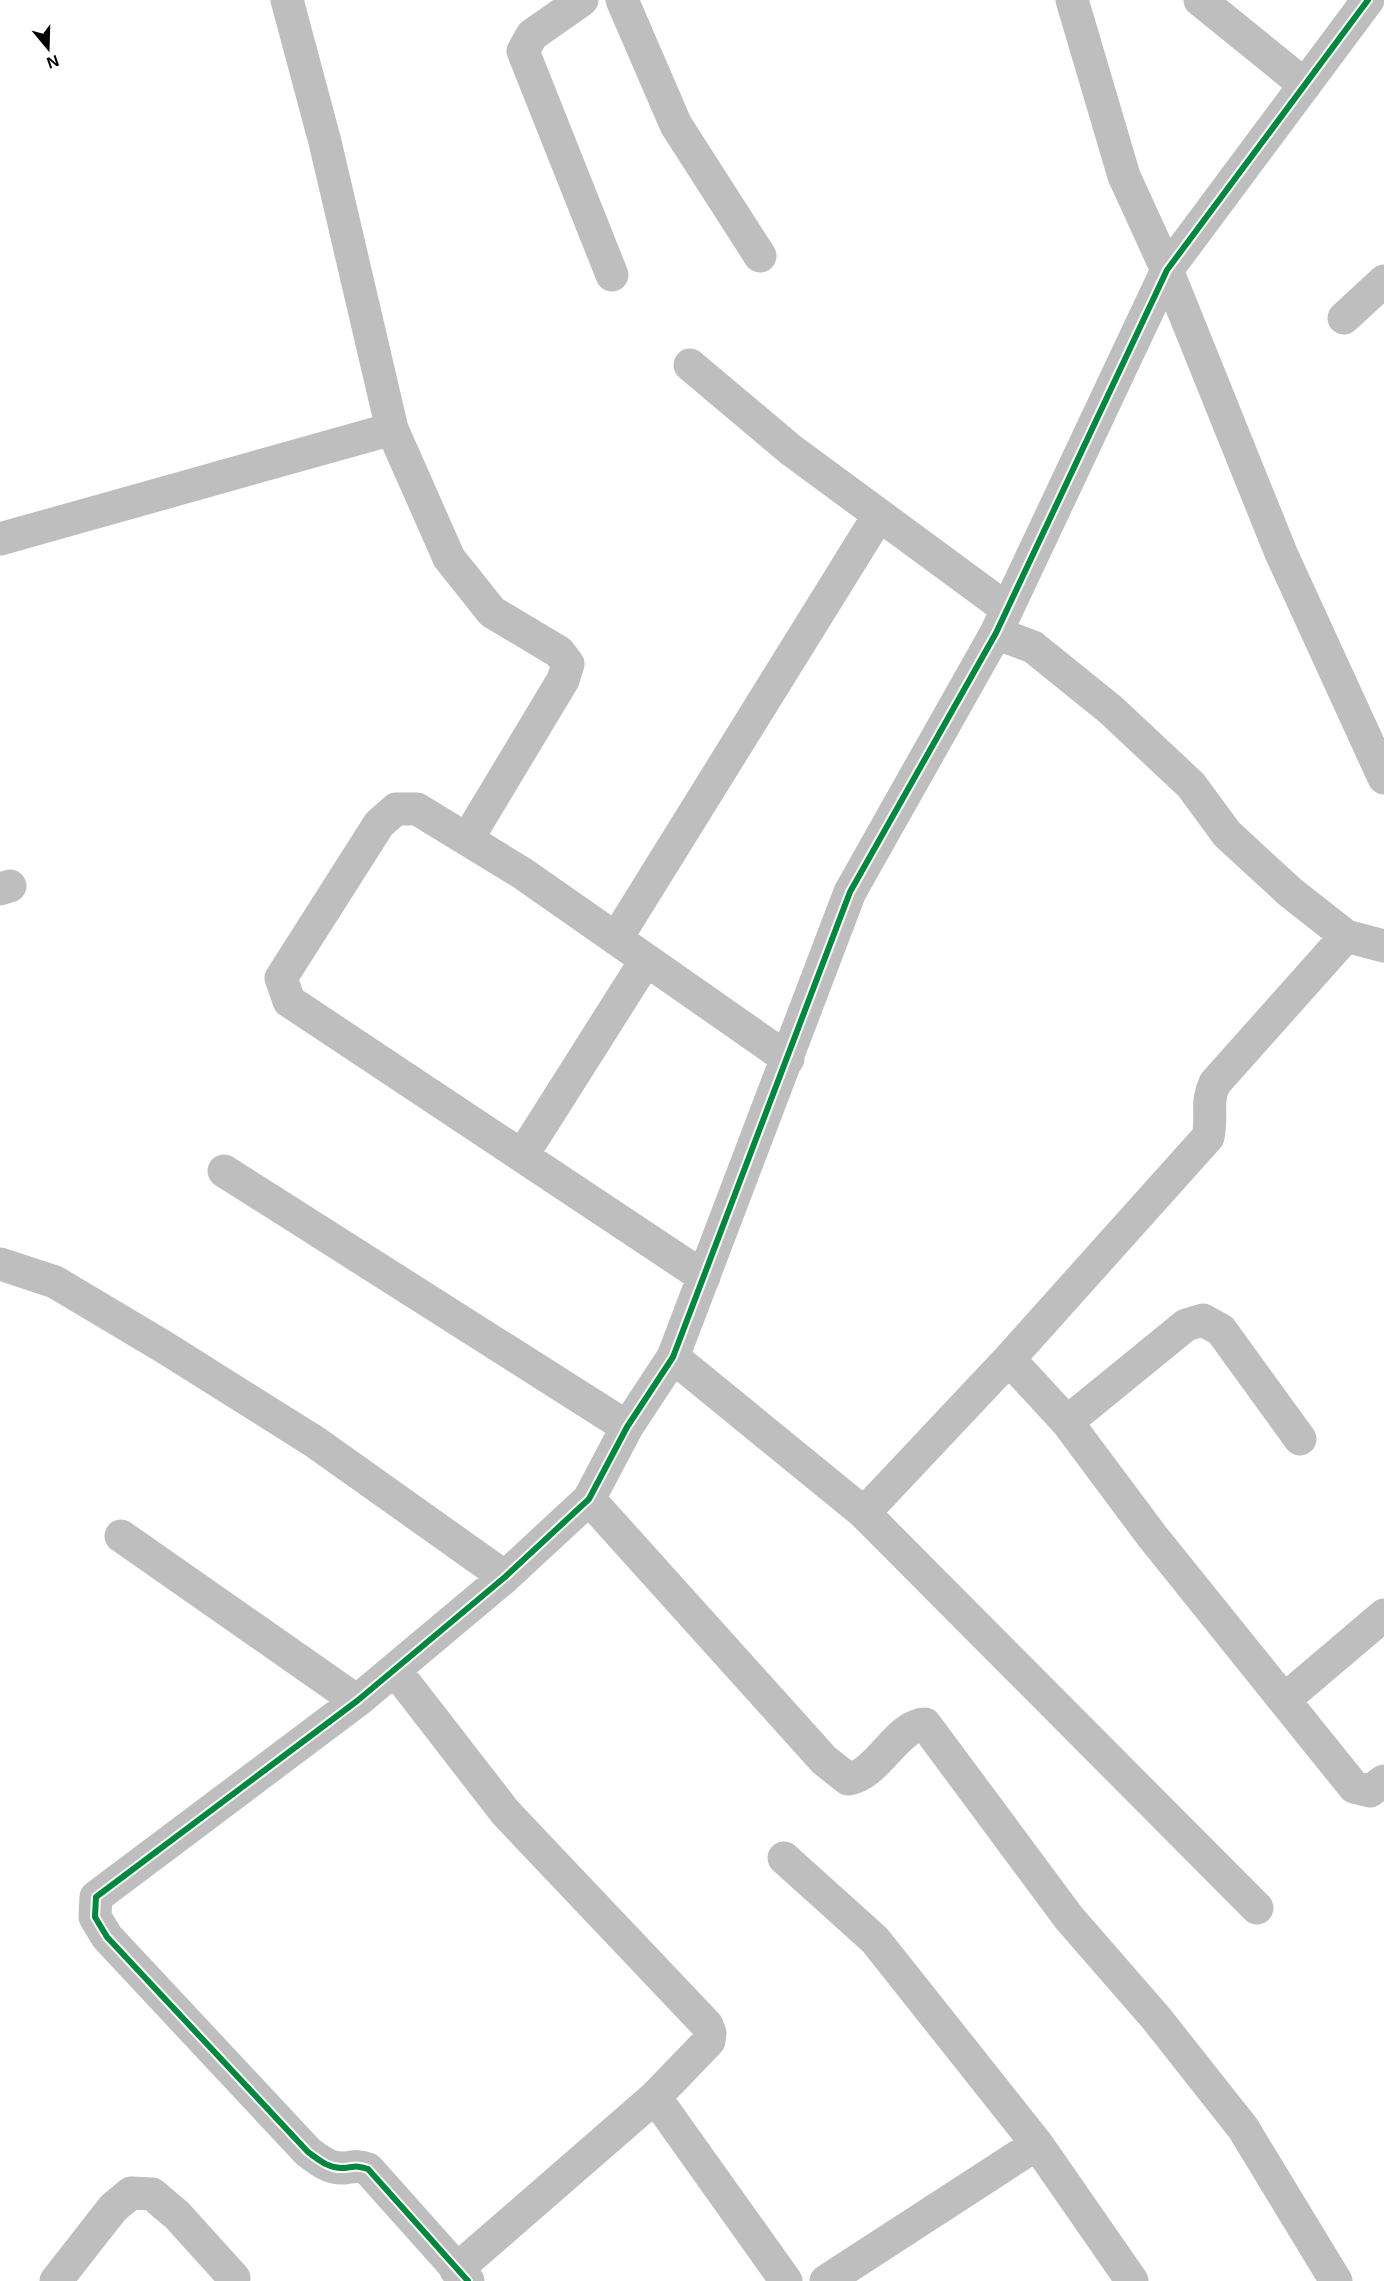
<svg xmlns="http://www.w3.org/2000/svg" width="1384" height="2281" font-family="Helvetica,sans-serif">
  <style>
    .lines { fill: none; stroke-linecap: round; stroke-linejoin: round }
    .minor { stroke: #bebebe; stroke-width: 33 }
    .cycleway-casing { stroke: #fff; stroke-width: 10 }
    .cycleway { stroke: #00873e; stroke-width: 6 }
  </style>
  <rect width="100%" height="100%" fill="#fff"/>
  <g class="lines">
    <path class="minor" d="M582 0 532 35 523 51 612 275
      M622 0 676 125 760 256
      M1072 0 1124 176 1167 270 1281 553 1384 778
      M1200 0 1305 85
      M1344 318 1384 281
      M690 365 791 450 1007 609
      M392 429 449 558 492 612 559 652 568 664 563 680 468 838
      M0 539 392 429 325 142 287 0
      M996 633 1033 647 1111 710 1191 785 1227 834 1290 892 1346 936 1384 946
      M0 889 10 886
      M616 939 879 515
      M522 1156 646 960
      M224 1171 627 1427
      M0 1264 55 1282 164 1347 315 1442 505 1577
      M704 1277 289 1001 281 978 379 824 396 809H417L522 873 788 1059
      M673 1357 864 1513 1257 1908
      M1009 1359 1067 1422 1152 1536 1354 1787 1370 1791 1384 1781
      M1067 1422 1186 1325 1203 1320 1221 1330 1300 1439
      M589 1499 824 1760 848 1779C877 1776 898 1724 925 1724L1069 1918 1156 2018 1243 2128 1336 2281
      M864 1513 1009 1359 1208 1137C1213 1114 1205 1104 1215 1083L1346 936
      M121 1536 357 1701
      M395 1670 505 1812 707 2025 710 2033 709 2041 655 2097
      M1284 1700 1384 1615
      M784 1858 875 1940 1037 2144 1132 2281
      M456 2270 655 2097 786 2281
      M56 2281 113 2208 131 2193 152 2194 177 2215 234 2278
      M468 2281 368 2169C357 2165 354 2167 344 2168 329 2169 319 2160 308 2152L107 1937 95 1917 96 1897 357 1701 505 1577 589 1499 627 1427 673 1357 850 892 996 633 1167 270 1368 0
      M826 2281 1037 2144"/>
    <defs>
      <path id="cycleway" d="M468 2281 368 2169C357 2165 354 2167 344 2168 329 2169 319 2160 308 2152L107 1937 95 1917 96 1897 357 1701 505 1577 589 1499 627 1427 673 1357 850 892 996 633 1167 270 1368 0"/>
    </defs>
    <use href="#cycleway" class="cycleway-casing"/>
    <use href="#cycleway" class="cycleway"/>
  </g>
  <g transform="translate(48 48) rotate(161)" stroke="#ffffff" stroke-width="4.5" paint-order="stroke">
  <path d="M0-4.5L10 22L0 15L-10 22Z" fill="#000000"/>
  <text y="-9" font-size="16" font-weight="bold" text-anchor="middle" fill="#000000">N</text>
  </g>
</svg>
